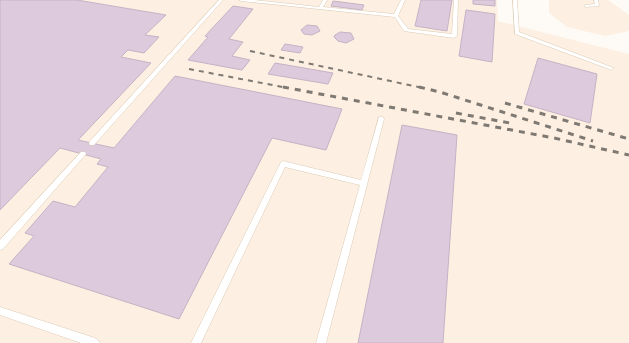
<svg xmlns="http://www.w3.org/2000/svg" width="629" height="343" font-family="Mulish,sans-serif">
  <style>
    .industrial { fill: #fdefe1 }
    .building { fill: #decadd; stroke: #c5b2c5 }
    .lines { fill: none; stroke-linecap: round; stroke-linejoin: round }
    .service-casing { stroke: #dbccb7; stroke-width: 1 }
    .service { fill: #fff; fill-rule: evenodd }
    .rail-far1 { stroke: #7e7972; stroke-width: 2; stroke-dasharray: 5 5; stroke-linecap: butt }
    .rail { stroke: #7e7972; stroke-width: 3; stroke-dasharray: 6 6; stroke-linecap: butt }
  </style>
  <rect width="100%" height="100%" fill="#fefbf6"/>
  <path class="industrial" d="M0 0H497L498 21 629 54V343H0Z
    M549 0H608L629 15V31L605 36 567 27 549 13Z"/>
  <path class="building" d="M0 0H77L166 15 145 35 159 37 144 53 128 50 121 57 151 63 78 140 114 148 175 76 342 109 326 150 272 138 179 319 9 264 34 236 25 233 53 201 75 207 108 167 97 164 101 159 60 148 0 210Z
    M421 0H452L447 31 415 26Z
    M473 0H495V6L473 4Z
    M333 1 364 5 362 10 331 6Z
    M233 6 253 9 229 39 243 42 232 56 250 60 242 70 188 60 208 37 205 36Z
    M466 10 495 14 492 62 459 56Z
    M307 25 317 26 320 31 312 35 304 34 301 30Z
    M340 32 351 33 354 39 346 43 338 41 334 37 335 35Z
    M285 44 303 47 300 53 281 50Z
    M538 58 597 74 590 123 524 104Z
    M275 63 333 73 328 84 268 74Z
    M402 125 457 135 443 343H358Z"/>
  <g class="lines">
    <defs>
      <path id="service" d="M219 0H223L94 145H90L89 143 90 141Z
        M239 0H254L319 7 323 0H327L323 7 394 14 401 0H405L398 16 408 29 452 34 454 0H458L457 36 454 38 404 31 395 17 241 1Z
        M513 0H517L519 32 614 68 611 70 609 69 515 34Z
        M594 0H598L599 6 585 7V5L595 4Z
        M379 117H383L384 119 326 343H316L360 185 285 167 201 343H191L281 162 283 161 361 180Z
        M81 152H85L86 154 3 249 0 250V240Z
        M0 307 95 338 98 340 100 343H81L0 315Z"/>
    </defs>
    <use href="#service" class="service-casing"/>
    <use href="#service" class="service"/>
    <path class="rail-far1" d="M250 51 423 88
      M189 69 288 88"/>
    <path class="rail" d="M283 87 554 138 629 155
      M419 87 440 92 593 141
      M505 103 629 139
      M456 113 515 124"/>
  </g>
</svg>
